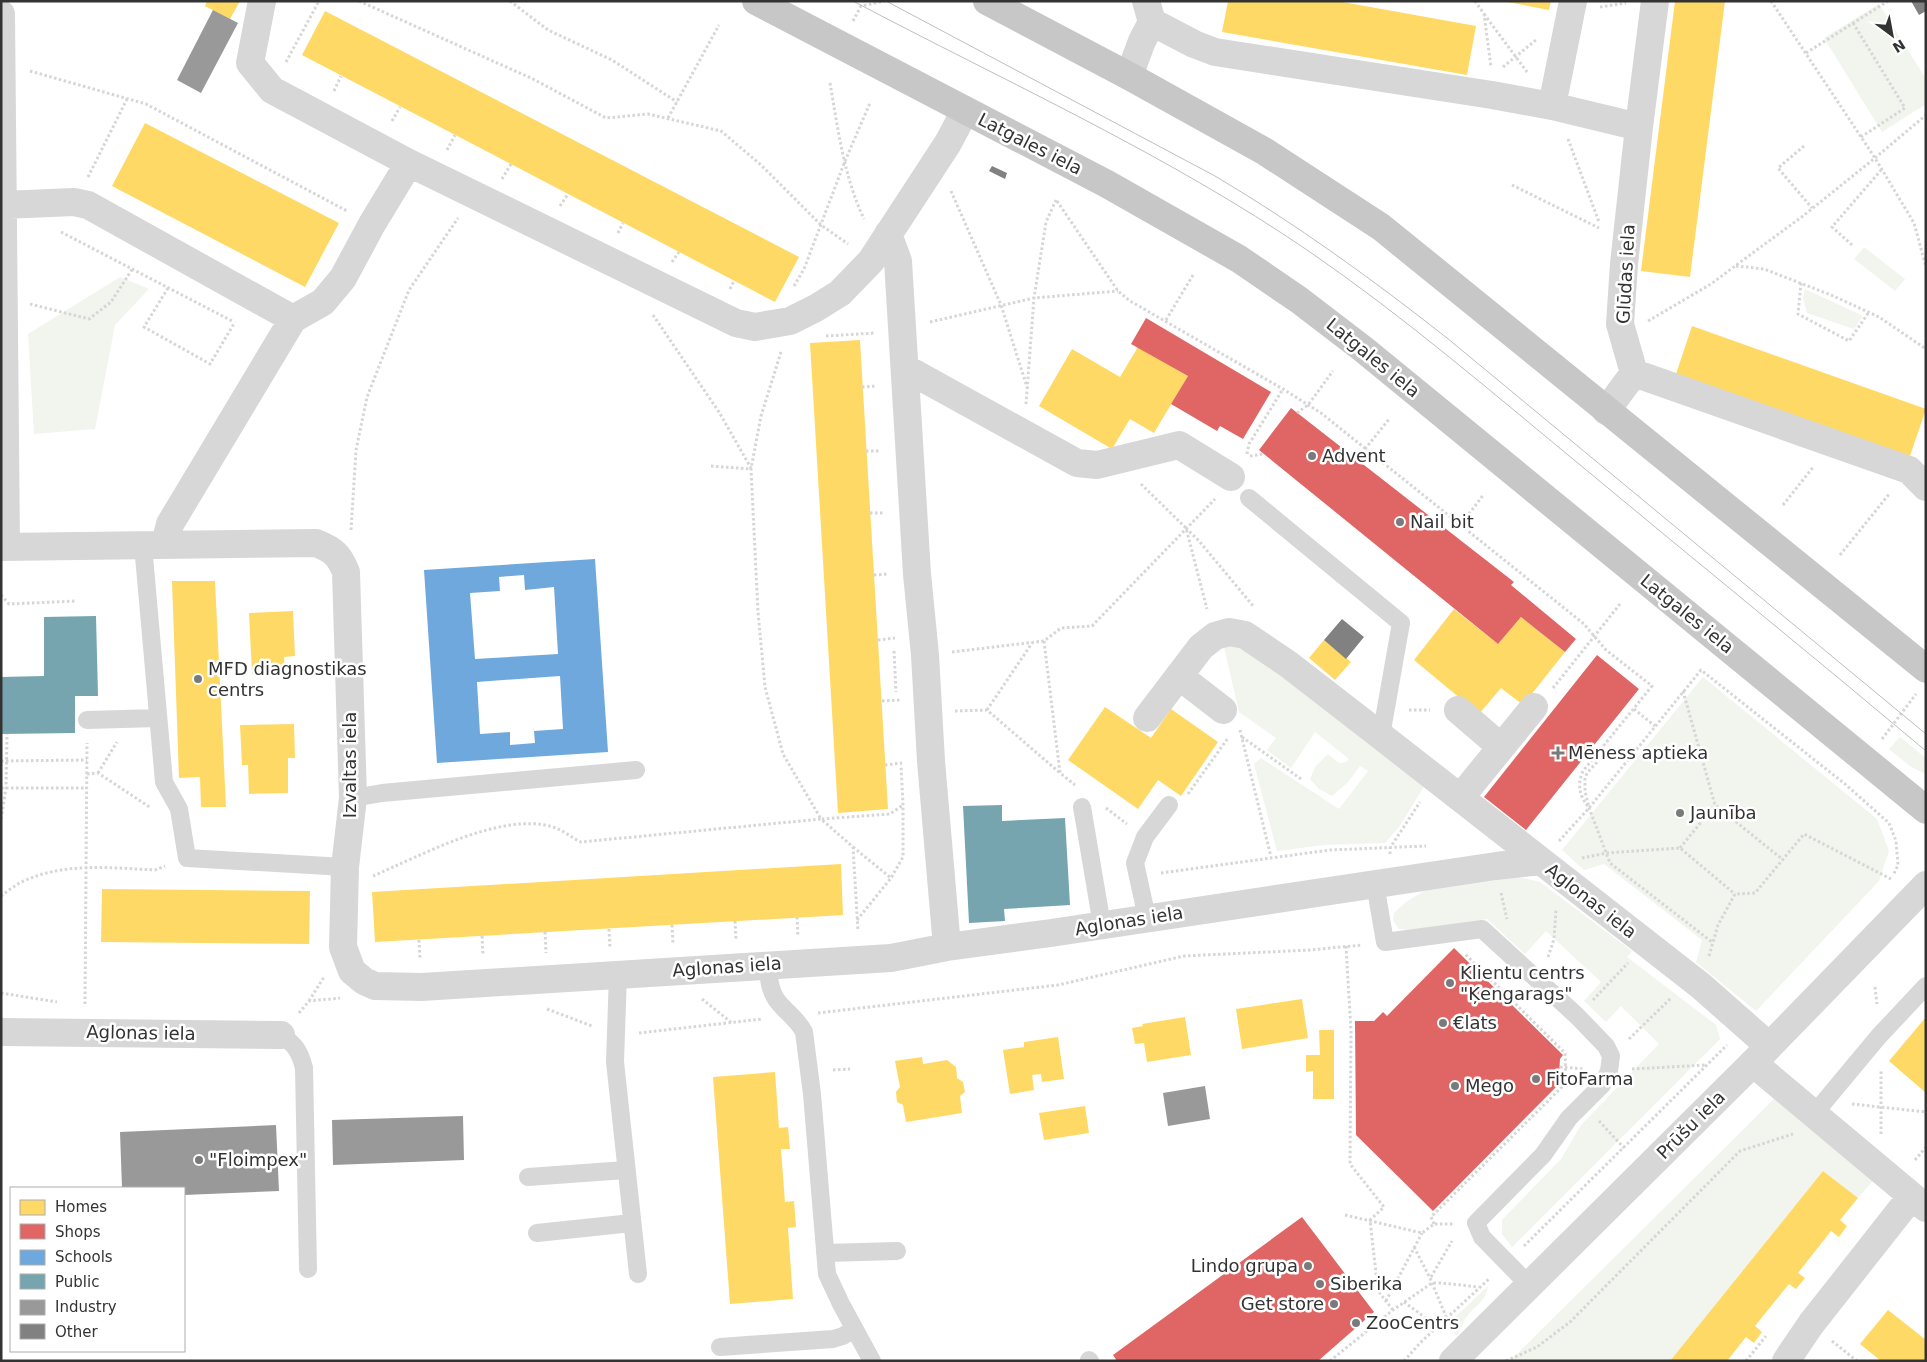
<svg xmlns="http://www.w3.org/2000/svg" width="1927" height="1362" font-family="'DejaVu Sans',sans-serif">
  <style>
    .green { fill: #f1f5ed }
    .homes { fill: #ffd966 }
    .shops { fill: #e06666 }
    .schools { fill: #6fa8dc; fill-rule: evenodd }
    .public { fill: #76a5af }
    .industry { fill: #999 }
    .building { fill: #818181 }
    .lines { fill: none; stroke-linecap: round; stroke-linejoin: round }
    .path { stroke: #d6d6d6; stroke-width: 3; stroke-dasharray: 2.5 2.5; stroke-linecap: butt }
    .service { stroke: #d7d7d7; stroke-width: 18 }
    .minor { stroke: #d7d7d7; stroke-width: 28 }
    .tertiary { stroke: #d7d7d7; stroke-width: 28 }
    .trunk { stroke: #c7c7c7; stroke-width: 28 }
    .tram { stroke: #bebebe; stroke-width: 1 }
    .poi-dot { fill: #7a7a7a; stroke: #fff; stroke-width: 2 }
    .labels { text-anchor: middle; stroke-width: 5; stroke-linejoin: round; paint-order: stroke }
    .street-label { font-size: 18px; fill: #333; stroke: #fff }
    .poi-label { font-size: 18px; fill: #333; stroke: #fff; text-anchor: start }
  </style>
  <rect width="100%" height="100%" fill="#fff"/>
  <path class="green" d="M1879 4 1926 79V104L1882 132 1824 38Z
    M1864 247 1905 279 1895 291 1854 259Z
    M120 277 149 289 115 325 95 429 34 434 28 334Z
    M1805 289 1863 316 1854 329 1807 313 1803 298Z
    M1223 643 1251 647 1427 782 1399 827 1385 843 1324 845 1277 851 1254 764 1261 758 1339 809 1368 771 1360 766 1348 782 1332 796 1319 789 1310 779 1315 767 1328 754 1339 763 1346 762 1349 759 1315 732 1291 768 1267 750 1276 738 1239 712Z
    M1703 677 1877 819 1889 851 1879 881 1756 1011 1696 962 1702 940 1604 864 1584 870 1562 850Z
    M1900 737 1926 758V774L1911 767 1889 749Z
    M1519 877 1540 882 1632 951 1627 957 1716 1025 1720 1039 1512 1247 1502 1234V1220L1561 1159 1581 1125 1659 1044 1621 1006 1606 1022 1584 1001 1601 982 1546 931 1525 954 1487 919 1409 930 1399 929 1393 920 1394 913 1406 902 1424 891Z
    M1775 1098 1876 1177 1858 1198 1823 1171 1670 1361H1510Z
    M1488 1286C1485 1302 1478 1303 1468 1315 1463 1320 1461 1330 1457 1336L1448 1326 1450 1322Z"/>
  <path class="homes" d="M207 1H240L230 19 205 6Z
    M1228 1H1337L1476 26 1467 75 1222 32Z
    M1502 1H1551L1549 10Z
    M1675 1H1725L1690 277 1641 271Z
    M325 11 799 257 775 302 302 55Z
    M145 123 339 223 305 287 112 186Z
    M1692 326 1926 409 1910 456 1676 374Z
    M860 340 888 809 838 813 810 343Z
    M1138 347 1188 376 1154 433 1130 419 1112 449 1039 406 1072 349 1120 377Z
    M172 581H215L226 807H201L200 777 179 778Z
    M1454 609 1498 644 1521 617 1565 652 1523 705 1501 688 1479 714 1414 660Z
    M293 611 295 656 284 657 285 672 252 674 249 613Z
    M1324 640 1351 662 1335 680 1309 658Z
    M1105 707 1151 738 1171 709 1218 742 1181 796 1158 780 1138 809 1068 760Z
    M294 724 295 758H288V793L249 794 248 765H242L240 725Z
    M841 864 843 915 375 942 372 892Z
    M102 889 310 891 309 944 101 942Z
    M1302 999 1308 1038 1242 1049 1236 1009Z
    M1185 1017 1191 1055 1147 1062 1144 1043 1135 1044 1132 1028 1143 1026 1142 1024Z
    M1926 1017V1093L1889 1061Z
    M1319 1030H1334V1099H1313V1071L1306 1072V1055H1320Z
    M1058 1037 1064 1079 1042 1082 1041 1074 1032 1075 1034 1090 1010 1094 1003 1050 1024 1047V1042Z
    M922 1057 923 1064 947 1060 956 1067 957 1078 963 1082 965 1092 960 1096 962 1113 906 1122 903 1105 897 1102 896 1092 900 1087 895 1061Z
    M775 1072 779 1128 788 1127 790 1149H781L785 1202 794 1201 796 1227 788 1228 793 1299 730 1304 713 1077Z
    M1085 1106 1089 1133 1044 1140 1039 1113Z
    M1823 1171 1858 1198 1840 1220 1847 1226 1839 1237 1831 1231 1798 1273 1805 1278 1796 1289 1789 1284 1755 1326 1762 1332 1754 1343 1746 1337 1727 1361H1670Z
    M1888 1310 1926 1340V1361H1881L1860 1344Z"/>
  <path class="shops" d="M1146 318 1271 392 1243 439 1220 426 1217 431 1171 404 1188 376 1131 344Z
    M1291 408 1514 582 1511 585 1576 639 1565 652 1521 617 1498 644 1259 450Z
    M1597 655 1639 689 1526 830 1484 797Z
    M1454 948 1563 1055 1560 1059 1559 1076 1563 1080 1433 1211 1356 1135 1355 1021H1374L1383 1012 1387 1016Z
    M1302 1217 1374 1312 1318 1361H1117L1113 1355Z"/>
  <path class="schools" d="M595 559 608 752 437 763 424 570ZM524 575 525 590 554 587 558 654 475 659 470 593 500 591 499 577ZM560 676 563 729 534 731 535 743 510 745V732L480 734 477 682Z"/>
  <path class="public" d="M96 616 98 696H75V733L1 734V677L44 676V617Z
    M1002 805V821L1065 818 1070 905 1004 909 1005 921 969 923 963 806Z"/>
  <path class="industry" d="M213 10 238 23 201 93 177 80Z
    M1205 1086 1210 1119 1168 1126 1163 1093Z
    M463 1116 464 1160 333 1165 332 1120Z
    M276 1125 279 1191 184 1195V1188H122L120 1132Z"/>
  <path class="building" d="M1911 1H1926V11L1919 15Z
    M992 166 1007 173 1005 179 989 171Z
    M1342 619 1364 637 1346 659 1324 640Z"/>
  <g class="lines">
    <path class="path" d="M359 1 533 79 606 118 648 114 721 131 761 165 821 225 848 244
      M510 1 548 30 612 60 677 102
      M1475 1 1484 14 1491 67
      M1771 1 1875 158 1914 223 1926 267
      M1600 7 1626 3
      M1484 14 1527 72
      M853 21 861 6 885 1
      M1853 23 1905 108 1861 137
      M1806 53 1888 1
      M286 62 319 1
      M1503 67 1536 40
      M30 71 146 104 347 211
      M830 83C838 129 844 177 864 219
      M334 91 341 76
      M668 118 719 25
      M392 121 400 107
      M1568 139 1599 222
      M1804 146 1778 168 1812 208
      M447 150 455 135
      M88 177 127 99
      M502 179 511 164
      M1512 185 1599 228
      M951 191 1001 305 1027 387
      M1057 201 1118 291 1130 301 1283 389 1321 413 1584 624 1606 650 1652 686 1583 771C1577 785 1579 795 1589 808
      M560 206 568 194
      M61 232 234 322
      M618 233 623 223
      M1852 245 1832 227 1882 169
      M672 262 679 252
      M1736 266 1764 269 1831 295 1879 317 1926 349
      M1801 283 1798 314 1849 341 1869 312
      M794 286 804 269 845 161 870 103
      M168 288 144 327 210 364 235 322
      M730 289 734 281
      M30 304 89 319 111 302 133 268
      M653 315 719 412 751 468
      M1166 320 1193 275
      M1648 321 1711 284 1735 266 1803 216 1875 158 1926 115
      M930 322 1034 298 1118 291
      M826 336 875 333
      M781 352 761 416 751 469 758 612 765 687 783 754 821 819 890 814 903 805
      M862 387 877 386
      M1026 404 1034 298 1046 222 1056 200
      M1297 413 1308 405 1333 371
      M1365 449 1390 418
      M866 451H881
      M1247 454 1249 444 1283 389
      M1250 456 1263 454
      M711 466 750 469
      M1141 484 1186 528 1207 609
      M1783 505 1814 466
      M870 513H884
      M1460 526 1484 494
      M1186 528 1199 541 1254 607
      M351 530 356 450 367 397 409 290 458 218
      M1840 555 1890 493
      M874 575 888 574
      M1 595 9 604 76 601
      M878 640 895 638
      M1044 641 1060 773 1075 785
      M894 651 896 692
      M952 652 1044 641 1061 628 1092 626 1215 499
      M1553 688 1620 604
      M1683 691 1715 805 1782 859
      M882 701 901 700
      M1634 709 1655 726
      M987 710 1032 643
      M1409 710H1430
      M955 711 987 710 1060 773
      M1240 730 1271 857
      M1242 737 1301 779
      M1882 739 1916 694
      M1599 753V760L1587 773 1585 779V791L1589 808 1610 863 1712 942
      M1 761 87 760
      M885 765 902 763
      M98 773 117 742
      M87 774 98 773 151 808
      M1 788H87
      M1188 794 1228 738
      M1106 808 1127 824
      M1 819 6 788 7 734
      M1559 841 1589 808 1701 670 1845 784 1889 823 1896 841 1898 865 1893 876
      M853 847 891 878
      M1680 848 1715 805
      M1390 854V848L1420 802
      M1582 858 1606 853 1680 848 1735 894
      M1161 873 1330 850 1426 846
      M373 876C420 856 502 811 553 827 563 830 572 838 581 842L821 819 853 847 858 931
      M1501 893 1507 919
      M1 896C8 891 16 884 24 881 65 862 111 868 155 870L165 866
      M797 917 798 937
      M857 920 891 878 903 857V805L901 765
      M735 921 736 940
      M672 925 673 944
      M609 929 610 948
      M545 932 546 953
      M482 936 483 955
      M419 940 420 959
      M1346 946 1351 1031 1350 1164 1384 1207 1370 1220 1378 1291 1393 1310
      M1709 956 1718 925 1735 894 1755 893 1804 834 1891 879
      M1548 957 1554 939 1556 910
      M1875 987 1877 1004
      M1 993 57 1002
      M702 999 732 1023
      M1593 1000 1628 963
      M309 1001 324 977
      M85 1004 87 743
      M547 1009 592 1026
      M299 1013 309 1001 340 998
      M818 1013 1058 985 1184 956 1310 950 1362 945
      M639 1033 762 1019
      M1629 1039 1671 998
      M1560 1067 1584 1069
      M1632 1069 1706 1065
      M833 1070 850 1069
      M1852 1104 1926 1112
      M1599 1121 1624 1148
      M1881 1134V1070
      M1915 1160 1926 1147
      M1345 1215 1422 1233 1434 1224H1454
      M1434 1224 1431 1217 1566 1083 1565 1053 1465 954
      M1524 1246 1727 1045
      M1414 1247 1430 1278 1447 1319
      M1431 1277 1452 1241
      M1386 1301 1422 1233
      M1404 1302 1438 1327
      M1832 1341 1857 1361
      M1330 1361 1393 1310 1432 1283H1441L1479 1287
      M1404 1361 1420 1343 1490 1278
      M1506 1361 1537 1347 1570 1322 1740 1151 1793 1134
      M1746 1361 1766 1336"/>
    <path class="service" d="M1249 498 1401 623 1381 736
      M143 545 164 782 179 809 187 858 345 867
      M87 720 158 718
      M353 798 382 793 636 770
      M1082 807 1102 925
      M1375 884 1385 942 1482 929 1577 1016 1606 1046 1611 1056 1609 1071 1602 1085 1569 1118 1543 1155 1476 1223 1482 1237 1530 1286
      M1147 918 1135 863 1145 837 1169 805
      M767 965C769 976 769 989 776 999 784 1011 797 1018 804 1032L812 1094 827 1274 841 1304 872 1361
      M618 974 615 1062 638 1274
      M281 1035C295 1044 300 1052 304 1068L308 1269
      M1814 1114 1879 1036 1926 986
      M528 1177 626 1170
      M537 1233 632 1223
      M825 1253 897 1251
      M720 1347 833 1339 843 1336 854 1329
      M1089 1360 1090 1361"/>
    <path class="minor" d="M262 1 250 63 272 90 319 115 409 163 736 323 755 327 790 321 816 308 840 293 871 261 948 143 965 111
      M1573 1 1552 106 1639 127 1624 264 1620 324 1634 373 1606 411
      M1 14 6 547
      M1152 22 1194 44 1215 52 1492 95 1552 106
      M1129 76 1142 41 1152 22 1146 1
      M1639 127 1655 1
      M3 205 74 202 88 205 293 319
      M888 234 898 261 917 574 925 655 931 761 947 947
      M905 368 1077 463 1097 465 1179 445 1231 477
      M1634 373 1909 470 1926 487
      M165 544 170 524 293 319 323 302 343 278 372 224 409 163
      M1 547 316 543C334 550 339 555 346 572L353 798 345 867 343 947 352 971 364 981 375 986 422 987 891 958 947 947 1051 933 1496 866 1540 861
      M1179 676 1223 710
      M1458 710 1501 747
      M1147 718 1201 647 1215 636 1229 632 1245 635 1288 664 1381 736 1701 986 1769 1046
      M1460 798 1534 707
      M1 1032 281 1035
      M1753 1063 1926 1208
      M1786 1361 1811 1324 1911 1197"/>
    <path class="tertiary" d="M1453 1361 1753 1063 1926 885"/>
    <path class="trunk" d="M756 1 1107 184 1239 259 1299 300 1363 349 1926 810
      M987 1 1129 76 1264 151 1381 227 1926 669"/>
    <path class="tram" d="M853 1C1006 82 1167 154 1310 252 1406 318 1495 395 1585 469 1698 563 1813 656 1926 751
      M886 1 1215 176C1296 224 1372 279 1447 338L1926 734"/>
  </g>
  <g class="poi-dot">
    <circle cx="1312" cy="456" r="5"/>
    <circle cx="1400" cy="522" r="5"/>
    <circle cx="198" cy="679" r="5"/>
    <path d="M1555.5 745.5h5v5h5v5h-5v5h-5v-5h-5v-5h5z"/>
    <circle cx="1680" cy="813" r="5"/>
    <circle cx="1450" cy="983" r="5"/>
    <circle cx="1443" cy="1023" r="5"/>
    <circle cx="1536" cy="1079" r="5"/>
    <circle cx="1455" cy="1086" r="5"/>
    <circle cx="199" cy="1160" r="5"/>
    <circle cx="1308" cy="1266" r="5"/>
    <circle cx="1320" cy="1284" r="5"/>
    <circle cx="1334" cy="1304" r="5"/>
    <circle cx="1356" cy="1323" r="5"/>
  </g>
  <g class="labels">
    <g class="street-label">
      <text transform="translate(1030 144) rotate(27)" y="6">Latgales iela</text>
      <text transform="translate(1626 274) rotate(-87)" y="6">Glūdas iela</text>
      <text transform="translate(1373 358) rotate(39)" y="6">Latgales iela</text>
      <text transform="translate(1687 614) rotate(39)" y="6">Latgales iela</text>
      <text transform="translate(350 765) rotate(-90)" y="6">Izvaltas iela</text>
      <text transform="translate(1591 901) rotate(38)" y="6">Aglonas iela</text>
      <text transform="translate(1129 921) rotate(-9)" y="6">Aglonas iela</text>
      <text transform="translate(727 967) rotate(-4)" y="6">Aglonas iela</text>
      <text transform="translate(141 1033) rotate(1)" y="6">Aglonas iela</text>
      <text transform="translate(1691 1125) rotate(-45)" y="6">Prūšu iela</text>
    </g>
    <g class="poi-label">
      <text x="1322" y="462">Advent</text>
      <text x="1410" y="528">Nail bit</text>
      <text x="208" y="675">MFD diagnostikas<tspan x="208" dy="21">centrs</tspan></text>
      <text x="1568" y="759">Mēness aptieka</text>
      <text x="1690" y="819">Jaunība</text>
      <text x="1460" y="979">Klientu centrs<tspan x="1460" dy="21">"Ķengarags"</tspan></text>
      <text x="1453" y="1029">€lats</text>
      <text x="1546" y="1085">FitoFarma</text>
      <text x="1465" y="1092">Mego</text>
      <text x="209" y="1166">"Floimpex"</text>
      <text x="1298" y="1272" text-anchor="end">Lindo grupa</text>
      <text x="1330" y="1290">Siberika</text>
      <text x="1324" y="1310" text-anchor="end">Get store</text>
      <text x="1366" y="1329">ZooCentrs</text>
    </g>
  </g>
  <rect width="1927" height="1362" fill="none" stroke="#333333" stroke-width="5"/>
  <rect x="10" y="1187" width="175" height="165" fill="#ffffff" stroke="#adadad"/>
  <rect x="20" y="1200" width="25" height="15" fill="#ffd966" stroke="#adadad"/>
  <text x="55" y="1212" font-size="15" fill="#333333">Homes</text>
  <rect x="20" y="1224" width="25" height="15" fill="#e06666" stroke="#adadad"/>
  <text x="55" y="1237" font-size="15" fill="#333333">Shops</text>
  <rect x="20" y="1250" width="25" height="15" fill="#6fa8dc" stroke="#adadad"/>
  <text x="55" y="1262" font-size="15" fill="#333333">Schools</text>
  <rect x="20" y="1274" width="25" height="15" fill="#76a5af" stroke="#adadad"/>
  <text x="55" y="1287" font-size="15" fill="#333333">Public</text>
  <rect x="20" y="1300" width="25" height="15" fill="#999999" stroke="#adadad"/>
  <text x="55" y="1312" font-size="15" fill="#333333">Industry</text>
  <rect x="20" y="1324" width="25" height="15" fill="#818181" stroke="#adadad"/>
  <text x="55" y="1337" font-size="15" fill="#333333">Other</text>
  <g transform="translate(1892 35) rotate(148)" stroke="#ffffff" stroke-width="4" paint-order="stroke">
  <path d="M0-4L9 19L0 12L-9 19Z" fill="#333333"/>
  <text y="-8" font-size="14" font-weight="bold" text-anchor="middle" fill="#333333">N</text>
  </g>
</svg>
